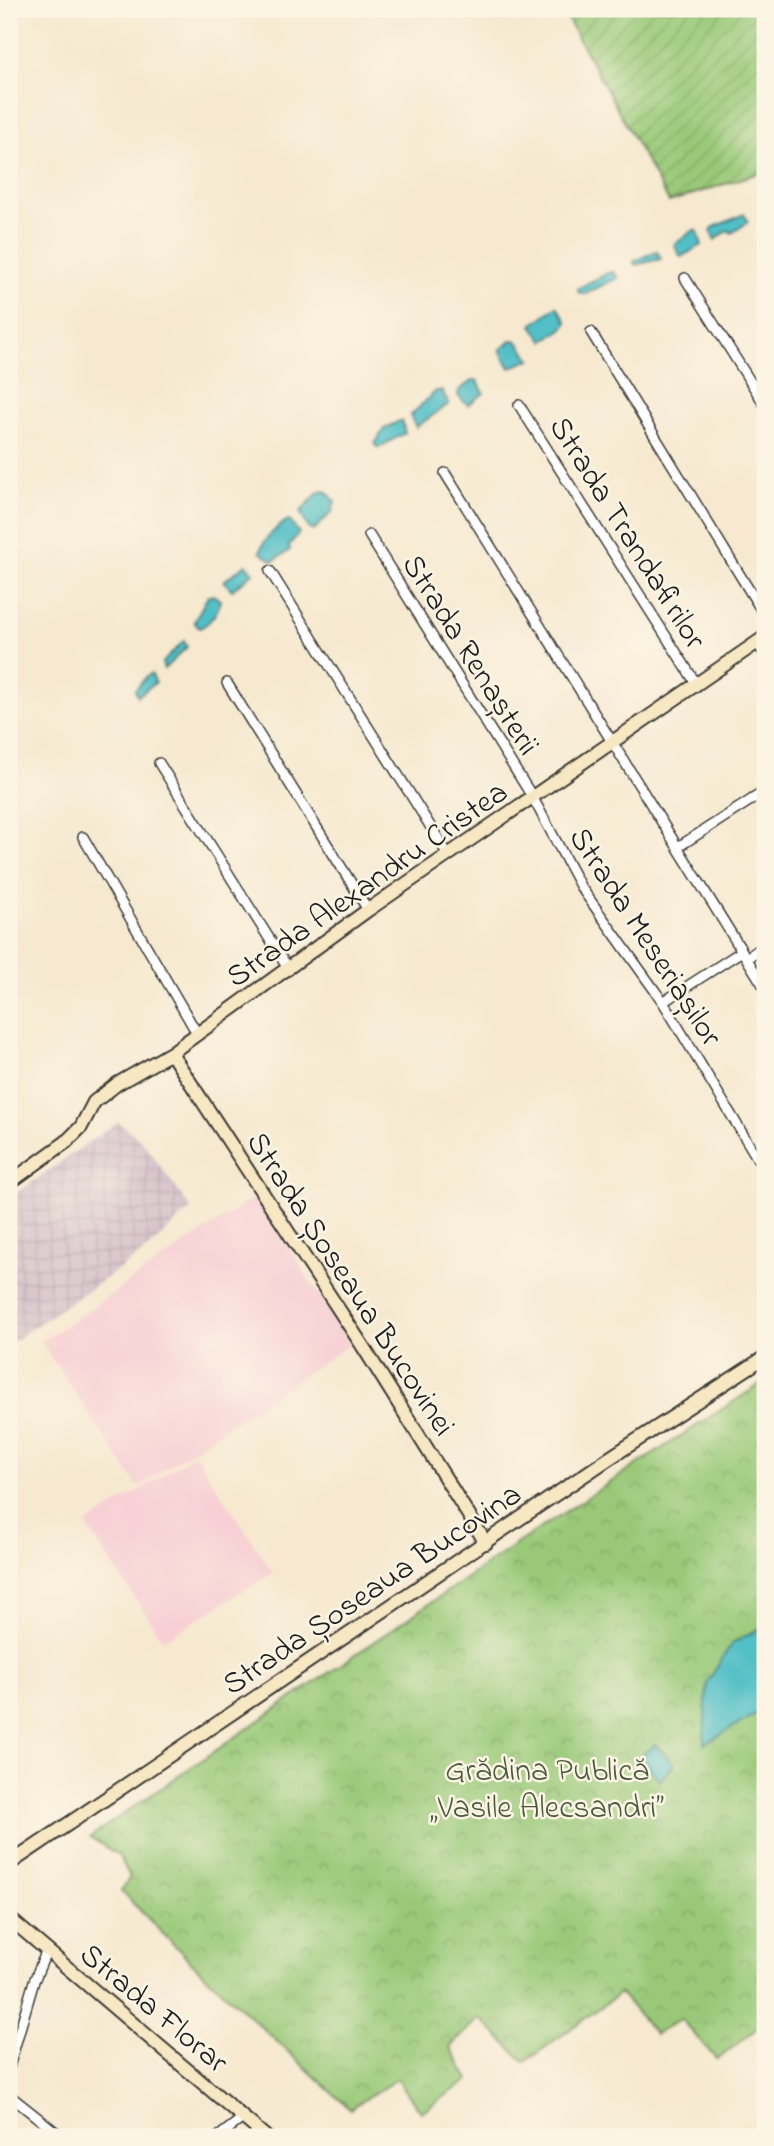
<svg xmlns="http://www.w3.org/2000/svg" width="774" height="2146" font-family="'Indie Flower',sans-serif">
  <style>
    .built { fill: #f7cfd4 }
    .industrial { fill: url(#industrial-grid) }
    .park { fill: url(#park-crowns); stroke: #5a724a; stroke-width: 2 }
    .garden { fill: url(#garden-furrows); stroke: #5a724a; stroke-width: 2 }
    .water { fill: #51bfc6; stroke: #366e71; stroke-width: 2 }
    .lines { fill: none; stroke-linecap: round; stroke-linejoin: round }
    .street-casing { stroke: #3d3b37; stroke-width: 12 }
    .secondary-casing { stroke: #3d3b37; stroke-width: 16 }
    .street { stroke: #fff; stroke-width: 9 }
    .secondary { stroke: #f7e8c3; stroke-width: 12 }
    .labels { text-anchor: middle; stroke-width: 5; stroke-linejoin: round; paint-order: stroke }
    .street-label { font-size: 32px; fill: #1c1c1c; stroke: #fcf5e5 }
    .park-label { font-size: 32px; fill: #48593c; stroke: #fcf5e5 }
  </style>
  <defs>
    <pattern id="industrial-grid" width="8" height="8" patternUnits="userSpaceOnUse" patternTransform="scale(1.75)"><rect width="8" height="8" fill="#d2bdc8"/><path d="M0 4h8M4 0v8" fill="none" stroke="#b4a2ab"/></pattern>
    <pattern id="park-crowns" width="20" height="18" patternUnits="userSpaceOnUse" patternTransform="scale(1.75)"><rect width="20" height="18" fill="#99c978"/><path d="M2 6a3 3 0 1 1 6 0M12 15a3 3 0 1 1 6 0" fill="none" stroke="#83ac67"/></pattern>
    <pattern id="garden-furrows" width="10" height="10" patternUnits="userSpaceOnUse" patternTransform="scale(1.75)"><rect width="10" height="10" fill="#99c978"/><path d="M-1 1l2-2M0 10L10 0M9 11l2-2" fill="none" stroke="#83ac67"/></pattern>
  </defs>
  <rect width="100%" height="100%" fill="#fcf5e5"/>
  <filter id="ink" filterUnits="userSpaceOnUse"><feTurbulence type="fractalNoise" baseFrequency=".0143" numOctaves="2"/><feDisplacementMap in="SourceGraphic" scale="14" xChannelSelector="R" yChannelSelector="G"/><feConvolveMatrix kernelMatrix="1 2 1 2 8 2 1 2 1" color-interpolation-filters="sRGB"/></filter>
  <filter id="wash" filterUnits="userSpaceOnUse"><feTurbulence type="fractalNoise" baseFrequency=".00686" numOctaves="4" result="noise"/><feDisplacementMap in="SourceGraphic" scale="28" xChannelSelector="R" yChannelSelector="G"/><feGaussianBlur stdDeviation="1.57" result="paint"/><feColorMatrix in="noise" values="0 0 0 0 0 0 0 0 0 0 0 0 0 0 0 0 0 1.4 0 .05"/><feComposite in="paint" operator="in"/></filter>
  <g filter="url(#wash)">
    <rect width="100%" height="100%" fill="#f6e9d0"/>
    <path class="built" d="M256 1196 350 1344 138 1487 41 1342Z
      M195 1454 273 1573 163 1640 86 1525Z"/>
    <path class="industrial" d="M118 1122 143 1142 191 1209 144 1252 9 1344V1198Z"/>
    <path class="park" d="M765 1381V2022L717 2060 681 2019 655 2034 620 1993 525 2062 480 2018 450 2047 469 2080 421 2112 397 2079 350 2109 190 1961 121 1891 130 1877 119 1856 90 1837 519 1542Z"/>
    <path class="garden" d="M562 9H765V171L669 202Z"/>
    <path class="water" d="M744 214 748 222 732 233 728 230 715 240 711 231 714 227Z
      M694 230H697L702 245 681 257 674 245Z
      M657 251 661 259 635 265 634 261Z
      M612 271 618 278 585 294 578 292V288Z
      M557 306 567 322 564 328 543 341 532 325Z
      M512 340 517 341 531 359 510 368 500 350Z
      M473 380H477L484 393 468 405 458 396 459 390Z
      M436 391H442L449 404 416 427 410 416Z
      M399 421H402L405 433 378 448 375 444 384 429Z
      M326 491 335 501 332 512 314 530 309 529 300 512 319 492Z
      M289 520 299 533 289 545 290 550 273 561 260 552C262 541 279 524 289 520Z
      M246 564 253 573 232 590 224 581Z
      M213 595 220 600C220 610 208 626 199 628L194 622 208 596Z
      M184 641 187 647 164 669 162 663Z
      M152 674 155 683 138 696 135 690 148 675Z
      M765 1626V1709L704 1744 707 1683 732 1643Z
      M655 1744 674 1765 660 1781 641 1756Z"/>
  </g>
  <g filter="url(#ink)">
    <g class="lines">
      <defs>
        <path id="street" d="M685 278 765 405
          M591 332 765 616
          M519 405 697 685
          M445 473 765 988
          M369 535 533 798 580 886 663 1002 765 1171
          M270 571 449 856
          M757 642 765 655
          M227 683 368 910
          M159 763 289 970
          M83 837 198 1035
          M678 847 765 791
          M747 958 765 945
          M663 1002 742 951
          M9 2067 34 1981 47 1950
          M9 2095 62 2137
          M218 2137 244 2117"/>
        <path id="secondary" d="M171 1053 362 1345 486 1543
          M9 1183 66 1142 81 1127 94 1102 117 1084 171 1053 368 910 765 637
          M9 1864 608 1459 765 1357
          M9 1918 266 2137"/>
      </defs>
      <use href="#street" class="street-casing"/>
      <use href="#secondary" class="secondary-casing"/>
      <use href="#street" class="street"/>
      <use href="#secondary" class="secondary"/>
    </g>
  </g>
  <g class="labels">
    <g class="street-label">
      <text transform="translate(629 532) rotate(58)" y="11">Strada Trandafirilor</text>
      <text transform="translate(472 654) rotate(58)" y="11">Strada Renașterii</text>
      <text transform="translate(366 883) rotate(-35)" y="11">Strada Alexandru Cristea</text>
      <text transform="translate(647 936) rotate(57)" y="11">Strada Meseriașilor</text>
      <text transform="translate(352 1283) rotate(57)" y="11">Strada Șoseaua Bucovinei</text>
      <text transform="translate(371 1588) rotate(-34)" y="11">Strada Șoseaua Bucovina</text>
      <text transform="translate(155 2007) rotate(40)" y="11">Strada Florar</text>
    </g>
    <g class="park-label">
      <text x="547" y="1780">Grădina Publică<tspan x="547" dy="37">„Vasile Alecsandri”</tspan></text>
    </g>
  </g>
  <rect width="774" height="2146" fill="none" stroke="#fcf5e5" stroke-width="35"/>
</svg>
